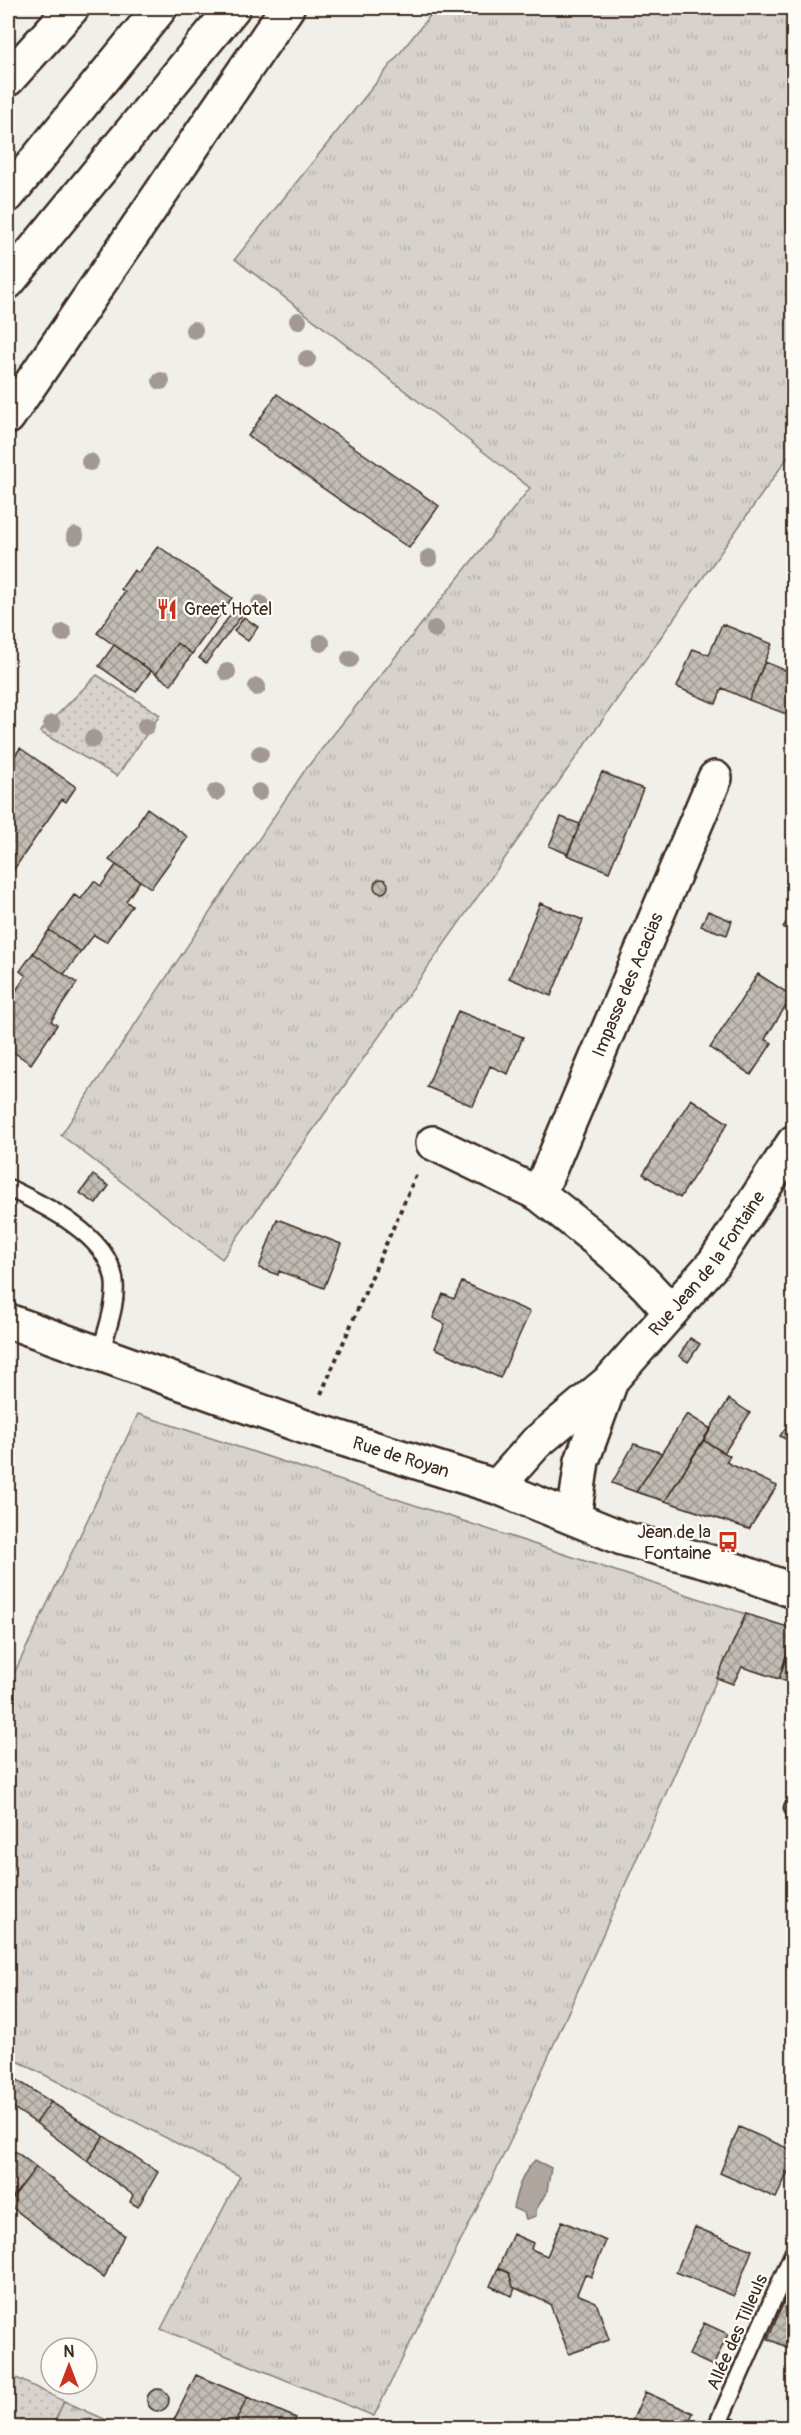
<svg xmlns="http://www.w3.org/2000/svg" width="801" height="2435" font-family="Pangolin,sans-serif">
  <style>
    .grass { fill: url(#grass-tufts); stroke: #897e75; stroke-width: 1.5 }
    .forest { fill: url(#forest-firs); stroke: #897e75; stroke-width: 1.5 }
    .park { fill: url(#park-dots); stroke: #897e75; stroke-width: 1.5 }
    .water { fill: #aea69f; stroke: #80746b; stroke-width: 1.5 }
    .building { fill: url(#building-cross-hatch); stroke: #3b2a1e; stroke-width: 1.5 }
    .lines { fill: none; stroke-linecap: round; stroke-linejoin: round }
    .lane-casing { stroke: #3b2a1e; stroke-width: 21 }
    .street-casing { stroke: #3b2a1e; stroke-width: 38 }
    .secondary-casing { stroke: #3b2a1e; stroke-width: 38 }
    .highway-casing { stroke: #3b2a1e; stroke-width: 38 }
    .path { stroke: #3b2a1e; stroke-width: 4; stroke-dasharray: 4.5 4.5; stroke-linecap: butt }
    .lane { stroke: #fdfcf7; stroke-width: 16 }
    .street { stroke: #fdfcf7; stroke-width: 33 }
    .secondary { stroke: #fdfcf7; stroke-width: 33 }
    .highway { stroke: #fdfcf7; stroke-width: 33 }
    .tree { fill: #a29a92 }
    .labels { text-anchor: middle; stroke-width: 4.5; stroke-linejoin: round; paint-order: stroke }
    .poi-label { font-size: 18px; fill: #3b2a1e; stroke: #fdfcf7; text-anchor: start }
    .street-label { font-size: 18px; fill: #3b2a1e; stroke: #fdfcf7 }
  </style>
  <defs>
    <pattern id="grass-tufts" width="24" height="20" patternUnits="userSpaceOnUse" patternTransform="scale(1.5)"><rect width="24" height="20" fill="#d7d2cc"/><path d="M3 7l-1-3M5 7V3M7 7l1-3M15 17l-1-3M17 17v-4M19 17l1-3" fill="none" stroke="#b9b4af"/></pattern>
    <pattern id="forest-firs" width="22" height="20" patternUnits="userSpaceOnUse" patternTransform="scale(1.5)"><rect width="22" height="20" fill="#d7d2cc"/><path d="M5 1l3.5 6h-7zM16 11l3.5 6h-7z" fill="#b9b4af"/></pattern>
    <pattern id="park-dots" width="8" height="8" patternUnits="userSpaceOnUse" patternTransform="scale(1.5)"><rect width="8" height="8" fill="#d7d2cc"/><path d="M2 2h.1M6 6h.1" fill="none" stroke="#b9b4af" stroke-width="1.8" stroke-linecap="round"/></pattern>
    <pattern id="building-cross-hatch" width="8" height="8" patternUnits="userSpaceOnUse" patternTransform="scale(1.5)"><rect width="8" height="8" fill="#c1bcb4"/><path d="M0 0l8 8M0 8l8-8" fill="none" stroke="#9e9992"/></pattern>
  </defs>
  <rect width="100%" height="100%" fill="#f1efea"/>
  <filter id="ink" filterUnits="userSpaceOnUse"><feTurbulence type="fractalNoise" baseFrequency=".0167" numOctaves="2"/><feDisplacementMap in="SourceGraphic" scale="12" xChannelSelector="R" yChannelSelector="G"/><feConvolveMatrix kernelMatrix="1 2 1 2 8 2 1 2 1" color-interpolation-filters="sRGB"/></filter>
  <g filter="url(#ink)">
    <path class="grass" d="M436 8H793V450L222 1259 61 1135 305 770 530 488 235 259Z
      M138 1414 746 1614 511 2140 374 2416 161 2329 240 2176 8 2056V1932L14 1923 8 1919V1686Z"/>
    <path class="forest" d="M64 2401 122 2427 52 2428Z"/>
    <path class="park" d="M97 675 160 715 117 776 40 732Z
      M8 2374 64 2401 52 2427H8Z"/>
    <path class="water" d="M535 2160 551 2168 547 2191 536 2210V2216L526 2219 524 2213 513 2208C517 2190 522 2173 535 2160Z"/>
    <path class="building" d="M277 394 439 506 409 548 248 436Z
      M158 546 232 598 192 654 177 643 156 674 97 633 125 592 121 589 134 570 138 573Z
      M234 610 242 615 206 663 199 658Z
      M244 617 258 627 248 641 234 631Z
      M722 624 772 644 749 700 722 688 716 704 677 687 693 649 709 655Z
      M177 643 192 654 171 685 156 674Z
      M114 645 151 671 136 692 99 666Z
      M794 655V717L749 700 765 662 787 671Z
      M20 748 76 787 66 802 62 799 8 878V767Z
      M602 772 643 789 609 872 567 855Z
      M147 808 188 837 151 888 109 860 138 825V822Z
      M561 817 580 824 568 854 549 846Z
      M116 865 140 881 126 901 132 906 106 942 94 935 81 952 49 930 74 895 81 899 94 881 101 886Z
      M374 886a7 7 0 1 1 14 0a7 7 0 1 1-14 0Z
      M540 903 583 920 551 996 509 978Z
      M708 911 732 921 727 935 701 926Z
      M794 911V934L783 927Z
      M49 930 81 952 64 974 33 953Z
      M33 953 77 983 51 1021 57 1025 31 1064 8 1048V1002L26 976 20 971Z
      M758 974 792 996 765 1039 772 1043 751 1075 710 1048Z
      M458 1011 523 1037 508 1074 490 1066 473 1106 427 1087Z
      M691 1099 728 1123 680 1198 643 1174Z
      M93 1175 109 1186 96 1204 80 1193Z
      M277 1219 341 1244 324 1288 279 1271 278 1275 259 1268Z
      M462 1282 530 1312 500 1378 435 1348 445 1324 433 1318 443 1294 454 1299Z
      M690 1338 700 1344 688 1362 679 1356Z
      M729 1399 750 1413 724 1453 703 1440Z
      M687 1414 711 1429 665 1501 636 1492Z
      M786 1427 791 1431 794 1427V1444L780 1436Z
      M703 1440 730 1456 726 1462 777 1486 749 1529 665 1501Z
      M634 1444 662 1453 636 1492 612 1483Z
      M746 1614 794 1629 779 1679 742 1667 733 1684 717 1678Z
      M794 1634V1684L779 1679Z
      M8 2074 51 2102 36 2123 8 2104Z
      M51 2102 104 2136 87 2161 36 2123Z
      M739 2127 794 2151V2159L776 2198 720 2173Z
      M104 2136 158 2172 138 2207 130 2202 133 2195 87 2161Z
      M15 2151 36 2167 8 2204V2161Z
      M36 2167 124 2235 104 2278 8 2204Z
      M562 2221 606 2241 591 2277 585 2274 577 2294 596 2302 609 2340 569 2354 550 2304 513 2287 509 2273 498 2268 513 2234 533 2243 531 2249 547 2256Z
      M695 2227 752 2250 734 2296 676 2272Z
      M498 2268 509 2273 513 2287 515 2288 512 2296 490 2286Z
      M791 2285 794 2286V2350L768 2339Z
      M704 2323 728 2334 713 2366 689 2355Z
      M196 2375 247 2397 233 2428H201L195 2425 193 2428H170Z
      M147 2400a11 11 0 1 1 22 0a11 11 0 1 1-22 0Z
      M645 2392 693 2413 686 2428H629Z
      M247 2397 296 2418 292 2428H233Z
      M733 2418 755 2428H729Z"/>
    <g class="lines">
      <defs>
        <path id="lane" d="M8 1188C44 1205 106 1234 114 1278 118 1303 106 1331 100 1355
          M793 1808 794 1807
          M716 2428 794 2252"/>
        <g id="street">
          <path d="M433 1143 539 1194"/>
          <path id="s1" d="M670 1312C634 1266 584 1230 539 1194L715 778"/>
          <path id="s2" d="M497 1487 536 1443 611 1380 714 1263 794 1142"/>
          <path d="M574 1517 582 1461 611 1381"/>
        </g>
        <g id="secondary">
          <path id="s3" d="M8 1321 305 1427 497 1487 622 1538 721 1565 794 1591"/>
        </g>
        <path id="highway" d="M8 79 72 8
          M8 195 160 8
          M8 282 233 8
          M8 417 287 8"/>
      </defs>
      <use href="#lane" class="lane-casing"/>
      <use href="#street" class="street-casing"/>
      <use href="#secondary" class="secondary-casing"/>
      <use href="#highway" class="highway-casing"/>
      <path class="path" d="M321 1394 416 1175"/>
      <use href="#lane" class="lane"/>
      <use href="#street" class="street"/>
      <use href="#secondary" class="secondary"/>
      <use href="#highway" class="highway"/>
    </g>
    <g class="tree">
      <circle cx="298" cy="321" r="9"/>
      <circle cx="194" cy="330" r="9"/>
      <circle cx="307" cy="359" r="9"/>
      <circle cx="161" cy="381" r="9"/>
      <circle cx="90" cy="462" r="9"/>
      <circle cx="75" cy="536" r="9"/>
      <circle cx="429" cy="558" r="9"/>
      <circle cx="260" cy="604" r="9"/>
      <circle cx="435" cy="629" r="9"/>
      <circle cx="63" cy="633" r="9"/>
      <circle cx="321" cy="643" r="9"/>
      <circle cx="350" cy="659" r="9"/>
      <circle cx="227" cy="672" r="9"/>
      <circle cx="257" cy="687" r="9"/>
      <circle cx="52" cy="724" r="9"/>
      <circle cx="146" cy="726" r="9"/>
      <circle cx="93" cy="739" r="9"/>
      <circle cx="260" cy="754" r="9"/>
      <circle cx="216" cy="792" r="9"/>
      <circle cx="259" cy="792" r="9"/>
    </g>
  </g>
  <defs>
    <symbol id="restaurant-bare" viewBox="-9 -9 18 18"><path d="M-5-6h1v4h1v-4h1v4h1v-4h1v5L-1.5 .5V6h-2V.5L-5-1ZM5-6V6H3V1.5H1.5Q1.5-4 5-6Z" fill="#c8321e" stroke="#fdfcf7" stroke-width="2.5" paint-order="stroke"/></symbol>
    <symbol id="bus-bare" viewBox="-9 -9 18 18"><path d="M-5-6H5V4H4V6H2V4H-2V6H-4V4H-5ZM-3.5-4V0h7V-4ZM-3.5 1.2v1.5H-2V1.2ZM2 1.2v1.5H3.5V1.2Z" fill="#c8321e" stroke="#fdfcf7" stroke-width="2.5" paint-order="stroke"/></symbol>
  </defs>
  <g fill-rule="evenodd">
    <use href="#restaurant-bare" x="152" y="594" width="30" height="30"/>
    <use href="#bus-bare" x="713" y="1527" width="30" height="30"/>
  </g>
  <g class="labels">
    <g class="poi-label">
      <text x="184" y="615">Greet Hotel</text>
      <text x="711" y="1538" text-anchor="end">Jean de la<tspan x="711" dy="21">Fontaine</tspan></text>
    </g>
    <g class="street-label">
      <text dy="6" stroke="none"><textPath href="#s1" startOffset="404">Impasse des Acacias</textPath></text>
      <text dy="6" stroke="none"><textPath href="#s2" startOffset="308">Rue Jean de la Fontaine</textPath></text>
      <text dy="6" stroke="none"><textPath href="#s3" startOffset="416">Rue de Royan</textPath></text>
      <text transform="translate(737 2332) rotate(-66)" y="6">Allée des Tilleuls</text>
    </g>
  </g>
  <rect width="801" height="2435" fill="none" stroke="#fdfcf7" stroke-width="30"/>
  <rect x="15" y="15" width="771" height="2405" fill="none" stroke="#3b2a1e" stroke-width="2" filter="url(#ink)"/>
  <g transform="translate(69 2366)"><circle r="28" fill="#fdfcf7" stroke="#afa8a0" stroke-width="1.5"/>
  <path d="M0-4.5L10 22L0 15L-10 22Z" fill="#c8321e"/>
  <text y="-9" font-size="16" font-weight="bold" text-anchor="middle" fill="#3b2a1e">N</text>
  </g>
</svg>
